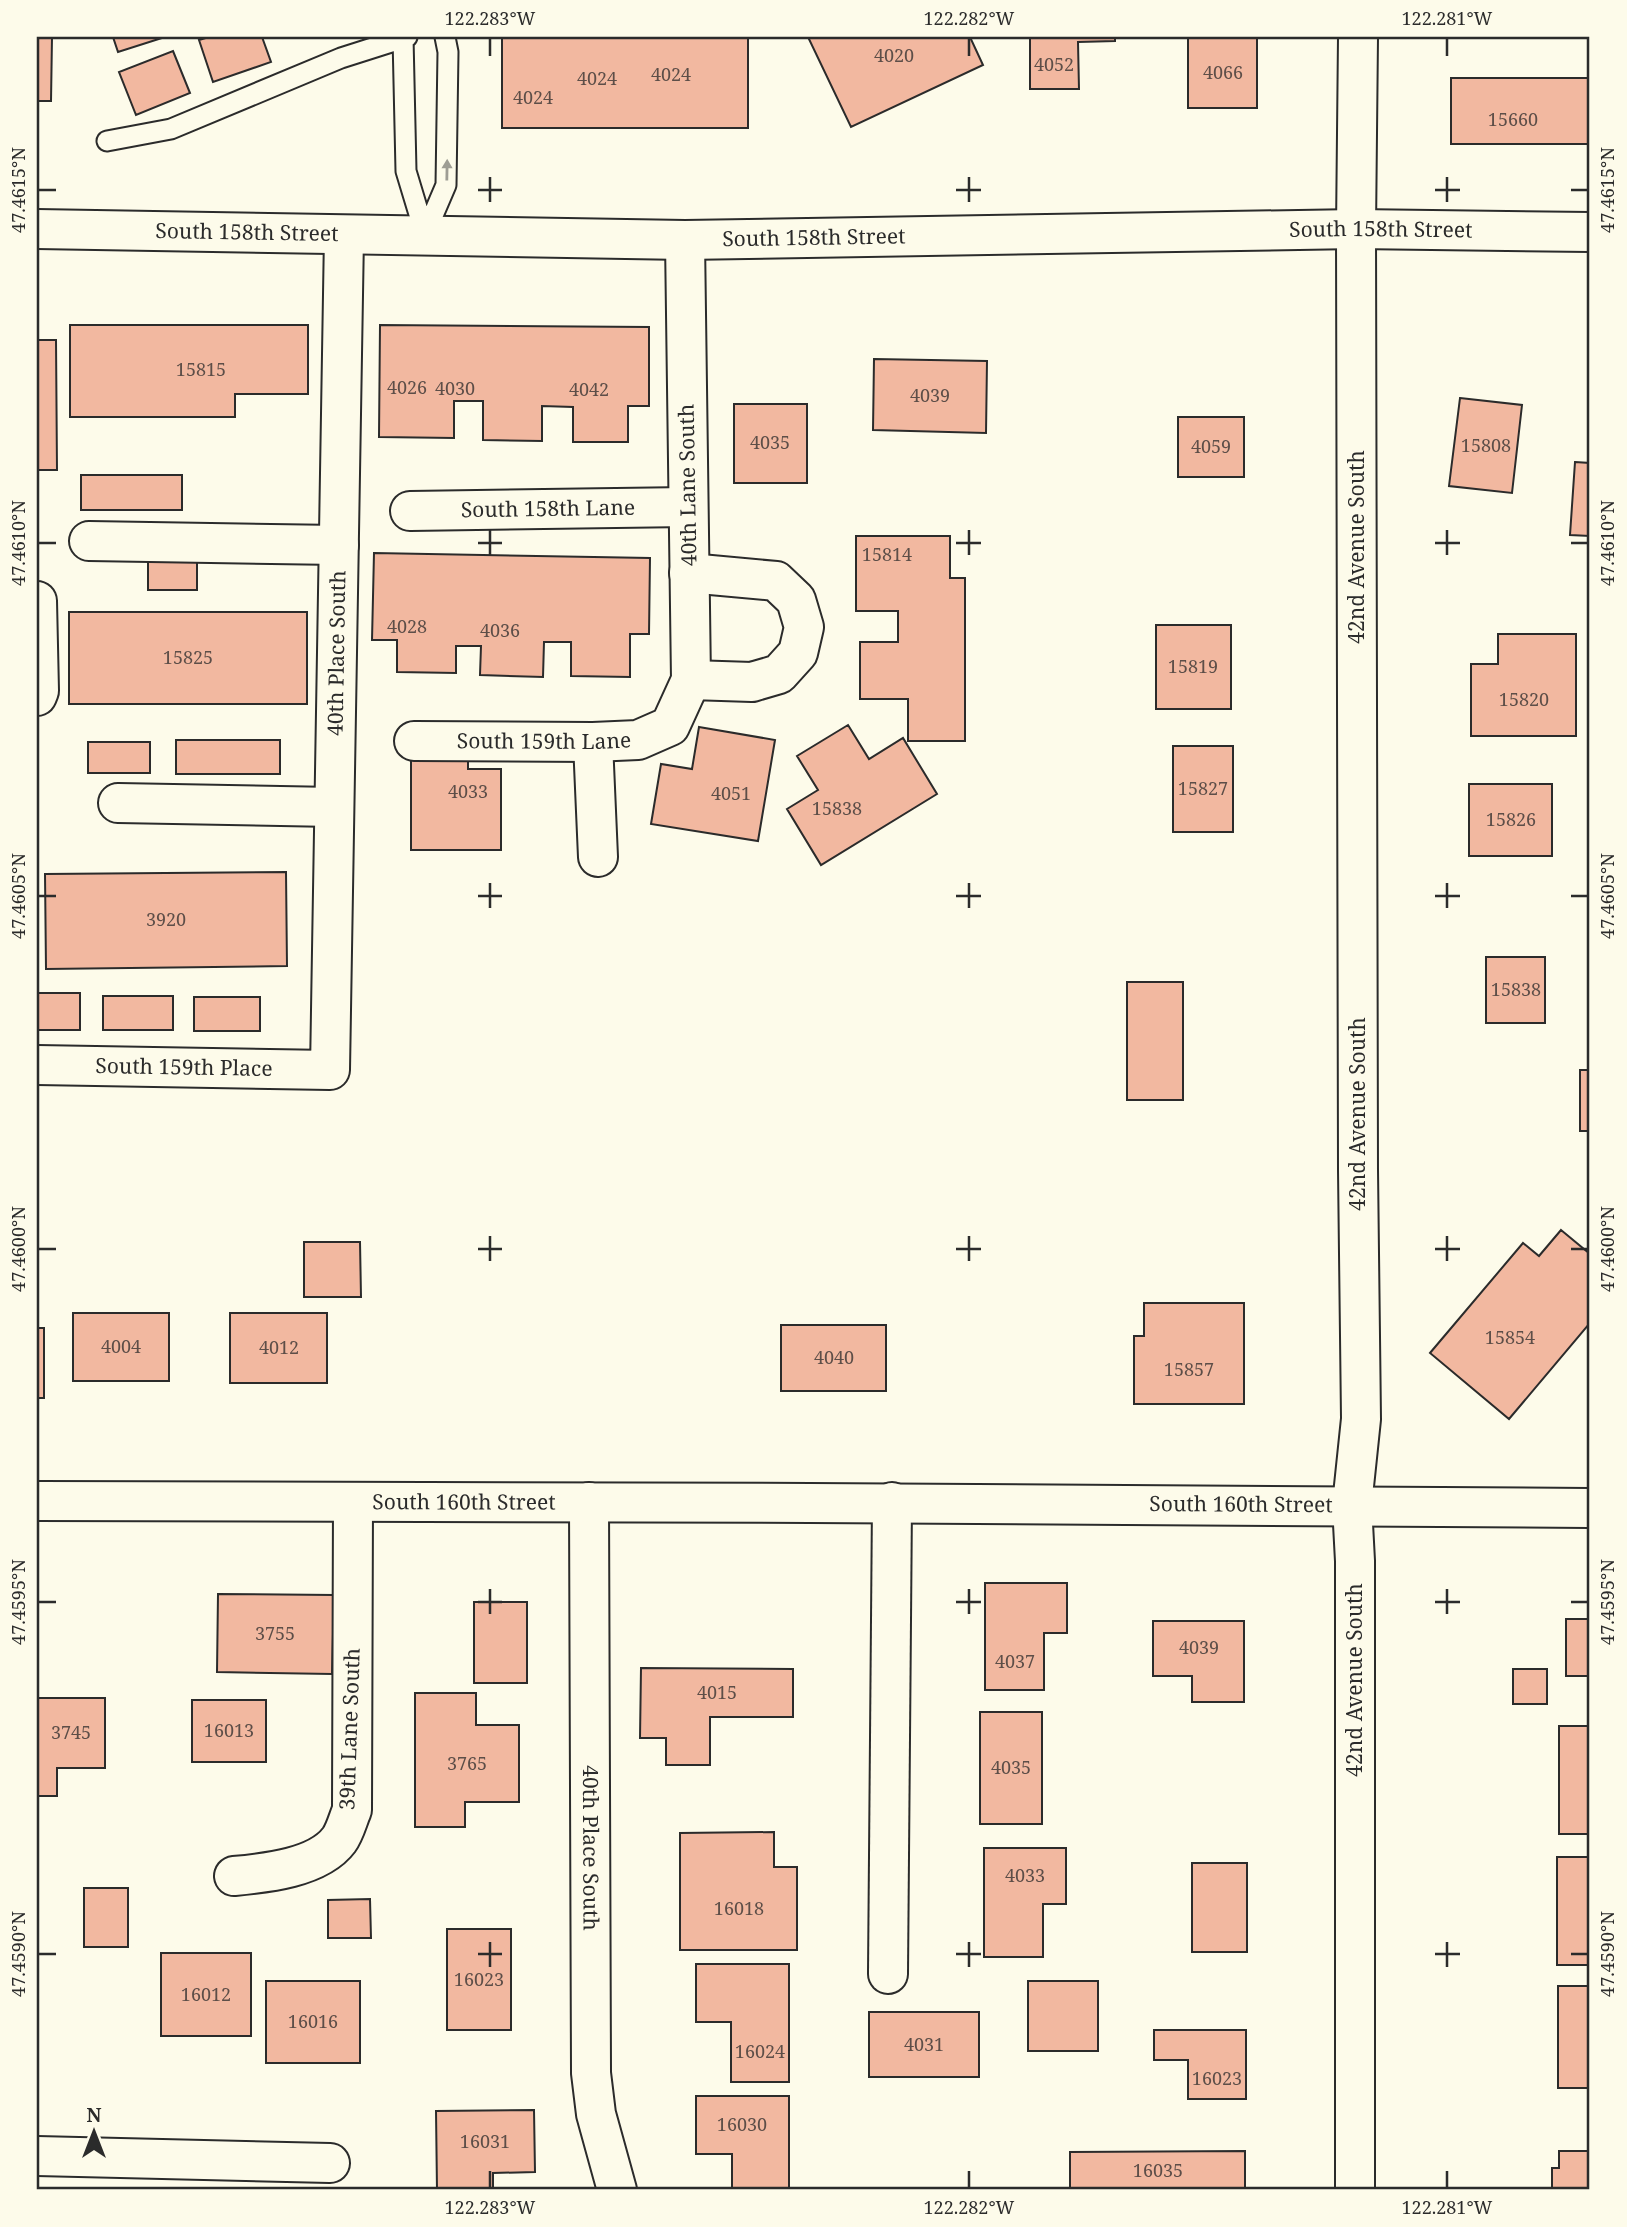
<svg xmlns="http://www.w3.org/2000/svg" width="1627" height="2227" font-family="'Noto Serif',serif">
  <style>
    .building { fill: #f2b8a0; stroke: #2b2b2b; stroke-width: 2 }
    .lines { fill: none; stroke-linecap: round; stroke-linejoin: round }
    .service-casing { stroke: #2b2b2b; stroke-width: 23 }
    .minor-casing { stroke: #2b2b2b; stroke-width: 42 }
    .tertiary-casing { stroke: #2b2b2b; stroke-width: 42 }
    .service { stroke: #fdfbea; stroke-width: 19 }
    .minor { stroke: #fdfbea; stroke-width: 38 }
    .tertiary { stroke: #fdfbea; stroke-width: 38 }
    .oneway { fill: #9e9d94 }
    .ticks { fill: none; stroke: #2b2b2b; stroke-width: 2.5 }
    .labels { text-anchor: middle; stroke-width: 5; stroke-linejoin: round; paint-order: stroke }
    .number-label { font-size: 18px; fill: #5d4e48 }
    .street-label { font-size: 21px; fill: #2b2b2b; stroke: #fdfbea }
    .neatline { fill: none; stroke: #2b2b2b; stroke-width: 2.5 }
    .ticks-label { font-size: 18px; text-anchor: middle; fill: #2b2b2b }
  </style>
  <rect width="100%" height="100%" fill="#fdfbea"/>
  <path class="building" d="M37 37H52L51 101H37Z
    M113 37H165L118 52Z
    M209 37H262L271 62 213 82 199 40Z
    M502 37H748V128H502Z
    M808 37H970L983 65 851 127Z
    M1030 37H1115V41L1078 42 1079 89H1030Z
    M1188 37H1257V108H1188Z
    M173 51 190 93 136 115 119 72Z
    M1451 78H1590V144H1451Z
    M70 325H308V394H235V417H70Z
    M380 325 649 327V406H628V442H573V407L542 406V441L483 440V401H454V438L379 437Z
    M37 340H56L57 470H37Z
    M874 359 987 361 986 433 873 430Z
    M1460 398 1522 405 1512 493 1449 486Z
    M734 404H807V483H734Z
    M1178 417H1244V477H1178Z
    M1575 462 1590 463V536L1570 535Z
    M81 475H182V510H81Z
    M856 536H950V578H965V741H908V699H860V642H898V611H856Z
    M374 553 650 558 649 634H630V677L571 676V642H544L543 677 480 675 481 646H456V673L397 672V640H372Z
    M148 558H197V590H148Z
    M69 612H307V704H69Z
    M1156 625H1231V709H1156Z
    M1498 634H1576V736H1471V664H1498Z
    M848 725 869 759 903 738 937 794 821 865 787 809 818 790 797 756Z
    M699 727 775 740 758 841 651 824 661 764 692 769Z
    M176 740H280V774H176Z
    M88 742H150V773H88Z
    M1173 746H1233V832H1173Z
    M411 747H468V769H501V850H411Z
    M1469 784H1552V856H1469Z
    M286 872 287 966 46 969 45 874Z
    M1486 957H1545V1023H1486Z
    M1127 982H1183V1100H1127Z
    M37 993H80V1030H37Z
    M103 996H173V1030H103Z
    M194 997H260V1031H194Z
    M1580 1070H1590V1131H1580Z
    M1561 1230 1590 1254V1323L1509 1419 1430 1353 1523 1243 1539 1256Z
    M304 1242H360L361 1297H304Z
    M1144 1303H1244V1404H1134V1336H1144Z
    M73 1313H169V1381H73Z
    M230 1313H327V1383H230Z
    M781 1325H886V1391H781Z
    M37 1328H44V1398H37Z
    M985 1583H1067V1633H1044V1690H985Z
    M218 1594 334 1595 332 1674 217 1672Z
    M474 1602H527V1683H474Z
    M1566 1619H1590V1676H1566Z
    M1153 1621H1244V1702H1192V1676H1153Z
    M641 1668 793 1669V1717H710V1765H666V1738H640Z
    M1513 1669H1547V1704H1513Z
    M415 1693H476V1725H519V1802H465V1827H415Z
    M37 1698H105V1768H57V1796H37Z
    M192 1700H266V1762H192Z
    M980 1712H1042V1824H980Z
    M1559 1726H1590V1834H1559Z
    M774 1832V1867H797V1950H680V1833Z
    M984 1848H1066V1904H1043V1957H984Z
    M1557 1857H1590V1965H1557Z
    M1192 1863H1247V1952H1192Z
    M84 1888H128V1947H84Z
    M370 1899 371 1938H328V1900Z
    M447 1929H511V2030H447Z
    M161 1953H251V2036H161Z
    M696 1964H789V2082H731V2022H696Z
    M266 1981H360V2063H266Z
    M1028 1981H1098V2051H1028Z
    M1558 1986H1590V2088H1558Z
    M869 2012H979V2077H869Z
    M1154 2030H1246V2099H1188V2060H1154Z
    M696 2096H789V2190H732V2154H696Z
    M534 2110 535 2172 493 2173V2190H437L436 2111Z
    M1245 2151V2190H1070V2152Z
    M1559 2151H1590V2190H1552V2168H1559Z"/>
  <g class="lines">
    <defs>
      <path id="service" d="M403 37 406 171 425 234
        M107 141 171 129 341 58 407 37
        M425 234 446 185 448 52 445 37"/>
      <g id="minor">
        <path id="s1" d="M37 229 685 240 1356 229 1590 232"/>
        <path id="s2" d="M410 511 688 507"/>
        <path d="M89 541 339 545"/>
        <path d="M689 573 776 581 796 600 804 627 798 653 779 674 752 682 691 680"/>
        <path d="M37 601 39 691 37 696"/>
        <path id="s3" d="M414 741 593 742 638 740 670 726 691 680 685 240"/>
        <path d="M593 742 598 857"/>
        <path d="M118 803 334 807"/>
        <path id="s4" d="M37 1065 330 1070 344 235"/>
        <path id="s5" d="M589 1502 591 2073 596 2114 617 2190"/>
        <path d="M234 1876C266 1873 318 1868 339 1840 345 1832 348 1819 352 1810L353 1503"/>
        <path d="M888 1974 892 1502"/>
        <path d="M37 2156 330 2163"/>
      </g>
      <g id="tertiary">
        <path id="s6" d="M37 1501C555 1504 1072 1501 1590 1508"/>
        <path d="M1355 2190V1561L1352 1505 1361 1419 1358 1170 1356 229 1358 37"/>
      </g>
    </defs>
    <use href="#service" class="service-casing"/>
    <use href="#minor" class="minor-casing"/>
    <use href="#tertiary" class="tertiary-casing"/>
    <use href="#service" class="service"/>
    <use href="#minor" class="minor"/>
    <use href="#tertiary" class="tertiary"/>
  </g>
  <defs><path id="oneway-solid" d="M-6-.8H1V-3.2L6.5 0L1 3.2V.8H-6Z" transform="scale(1.75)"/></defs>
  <use class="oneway" href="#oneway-solid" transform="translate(447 170) rotate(-89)"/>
  <path class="ticks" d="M490 38V56M969 38V56M1447 38V56M490 177V202M969 177V202M1447 177V202M38 190H56M478 190H502M956 190H981M1435 190H1460M1571 190H1588M490 530V555M969 530V555M1447 530V555M38 543H56M478 543H502M956 543H981M1435 543H1460M1571 543H1588M490 883V908M969 883V908M1447 883V908M38 896H56M478 896H502M956 896H981M1435 896H1460M1571 896H1588M490 1236V1261M969 1236V1261M1447 1236V1261M38 1249H56M478 1249H502M956 1249H981M1435 1249H1460M1571 1249H1588M490 1589V1614M969 1589V1614M1447 1589V1614M38 1602H56M478 1602H502M956 1602H981M1435 1602H1460M1571 1602H1588M490 1942V1967M969 1942V1967M1447 1942V1967M38 1954H56M478 1954H502M956 1954H981M1435 1954H1460M1571 1954H1588M490 2171V2188M969 2171V2188M1447 2171V2188"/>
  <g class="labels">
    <g class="number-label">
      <text x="894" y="62">4020</text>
      <text x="1054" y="71">4052</text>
      <text x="1223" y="79">4066</text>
      <text x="671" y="81">4024</text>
      <text x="597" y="85">4024</text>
      <text x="533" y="104">4024</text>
      <text x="1513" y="126">15660</text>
      <text x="201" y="376">15815</text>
      <text x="407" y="394">4026</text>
      <text x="455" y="395">4030</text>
      <text x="589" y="396">4042</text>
      <text x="930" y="402">4039</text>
      <text x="770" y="449">4035</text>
      <text x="1486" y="452">15808</text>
      <text x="1211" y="453">4059</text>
      <text x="887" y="561">15814</text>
      <text x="407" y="633">4028</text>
      <text x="500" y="637">4036</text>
      <text x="188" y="664">15825</text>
      <text x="1193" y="673">15819</text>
      <text x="1524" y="706">15820</text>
      <text x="1203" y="795">15827</text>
      <text x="468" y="798">4033</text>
      <text x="731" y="800">4051</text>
      <text x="837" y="815">15838</text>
      <text x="1511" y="826">15826</text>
      <text x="166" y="926">3920</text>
      <text x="1516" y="996">15838</text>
      <text x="1510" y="1344">15854</text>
      <text x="121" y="1353">4004</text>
      <text x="279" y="1354">4012</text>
      <text x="834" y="1364">4040</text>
      <text x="1189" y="1376">15857</text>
      <text x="275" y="1640">3755</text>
      <text x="1199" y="1654">4039</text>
      <text x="1015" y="1668">4037</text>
      <text x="717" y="1699">4015</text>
      <text x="229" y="1737">16013</text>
      <text x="71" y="1739">3745</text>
      <text x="467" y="1770">3765</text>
      <text x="1011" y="1774">4035</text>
      <text x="1025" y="1882">4033</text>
      <text x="739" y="1915">16018</text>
      <text x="479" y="1986">16023</text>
      <text x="206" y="2001">16012</text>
      <text x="313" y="2028">16016</text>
      <text x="924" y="2051">4031</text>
      <text x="760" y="2058">16024</text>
      <text x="1217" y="2085">16023</text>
      <text x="742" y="2131">16030</text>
      <text x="485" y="2148">16031</text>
      <text x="1158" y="2177">16035</text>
    </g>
    <g class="street-label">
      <text dy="7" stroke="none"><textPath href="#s1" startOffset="1344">South 158th Street</textPath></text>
      <text dy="7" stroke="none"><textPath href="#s1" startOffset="210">South 158th Street</textPath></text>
      <text dy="7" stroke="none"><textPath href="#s1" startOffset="777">South 158th Street</textPath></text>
      <text transform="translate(688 485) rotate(-91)" y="7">40th Lane South</text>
      <text dy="7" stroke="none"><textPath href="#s2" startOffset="138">South 158th Lane</textPath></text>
      <text transform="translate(1357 547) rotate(-90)" y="7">42nd Avenue South</text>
      <text dy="7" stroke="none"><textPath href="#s4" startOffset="710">40th Place South</textPath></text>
      <text dy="7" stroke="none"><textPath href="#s3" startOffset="130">South 159th Lane</textPath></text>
      <text dy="7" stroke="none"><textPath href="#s4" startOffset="147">South 159th Place</textPath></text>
      <text transform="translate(1358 1114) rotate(-90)" y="7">42nd Avenue South</text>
      <text dy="7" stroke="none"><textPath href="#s6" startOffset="427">South 160th Street</textPath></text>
      <text dy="7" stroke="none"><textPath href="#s6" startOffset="1204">South 160th Street</textPath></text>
      <text transform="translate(1355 1680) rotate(-90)" y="7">42nd Avenue South</text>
      <text transform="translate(350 1729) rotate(-88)" y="7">39th Lane South</text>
      <text dy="7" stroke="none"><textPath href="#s5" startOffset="346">40th Place South</textPath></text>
    </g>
  </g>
  <rect width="1627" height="2227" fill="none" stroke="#fdfbea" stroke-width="77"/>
  <g transform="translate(94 2132)" stroke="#fdfbea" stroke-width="5" paint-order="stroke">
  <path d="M0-5L12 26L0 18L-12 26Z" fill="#2b2b2b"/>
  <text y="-10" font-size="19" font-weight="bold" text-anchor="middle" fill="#2b2b2b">N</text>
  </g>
  <rect x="38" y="38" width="1550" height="2150" class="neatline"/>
  <g class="ticks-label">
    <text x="490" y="25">122.283°W</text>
    <text x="969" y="25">122.282°W</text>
    <text x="1447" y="25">122.281°W</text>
    <text transform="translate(19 190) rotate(-90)" y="6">47.4615°N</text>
    <text transform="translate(1608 190) rotate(-90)" y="6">47.4615°N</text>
    <text transform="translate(19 543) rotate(-90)" y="6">47.4610°N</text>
    <text transform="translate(1608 543) rotate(-90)" y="6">47.4610°N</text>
    <text transform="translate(19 896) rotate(-90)" y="6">47.4605°N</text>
    <text transform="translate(1608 896) rotate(-90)" y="6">47.4605°N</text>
    <text transform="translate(19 1249) rotate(-90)" y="6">47.4600°N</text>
    <text transform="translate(1608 1249) rotate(-90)" y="6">47.4600°N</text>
    <text transform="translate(19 1602) rotate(-90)" y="6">47.4595°N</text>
    <text transform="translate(1608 1602) rotate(-90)" y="6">47.4595°N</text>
    <text transform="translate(19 1954) rotate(-90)" y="6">47.4590°N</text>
    <text transform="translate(1608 1954) rotate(-90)" y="6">47.4590°N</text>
    <text x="490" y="2214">122.283°W</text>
    <text x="969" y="2214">122.282°W</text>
    <text x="1447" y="2214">122.281°W</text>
  </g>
</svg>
